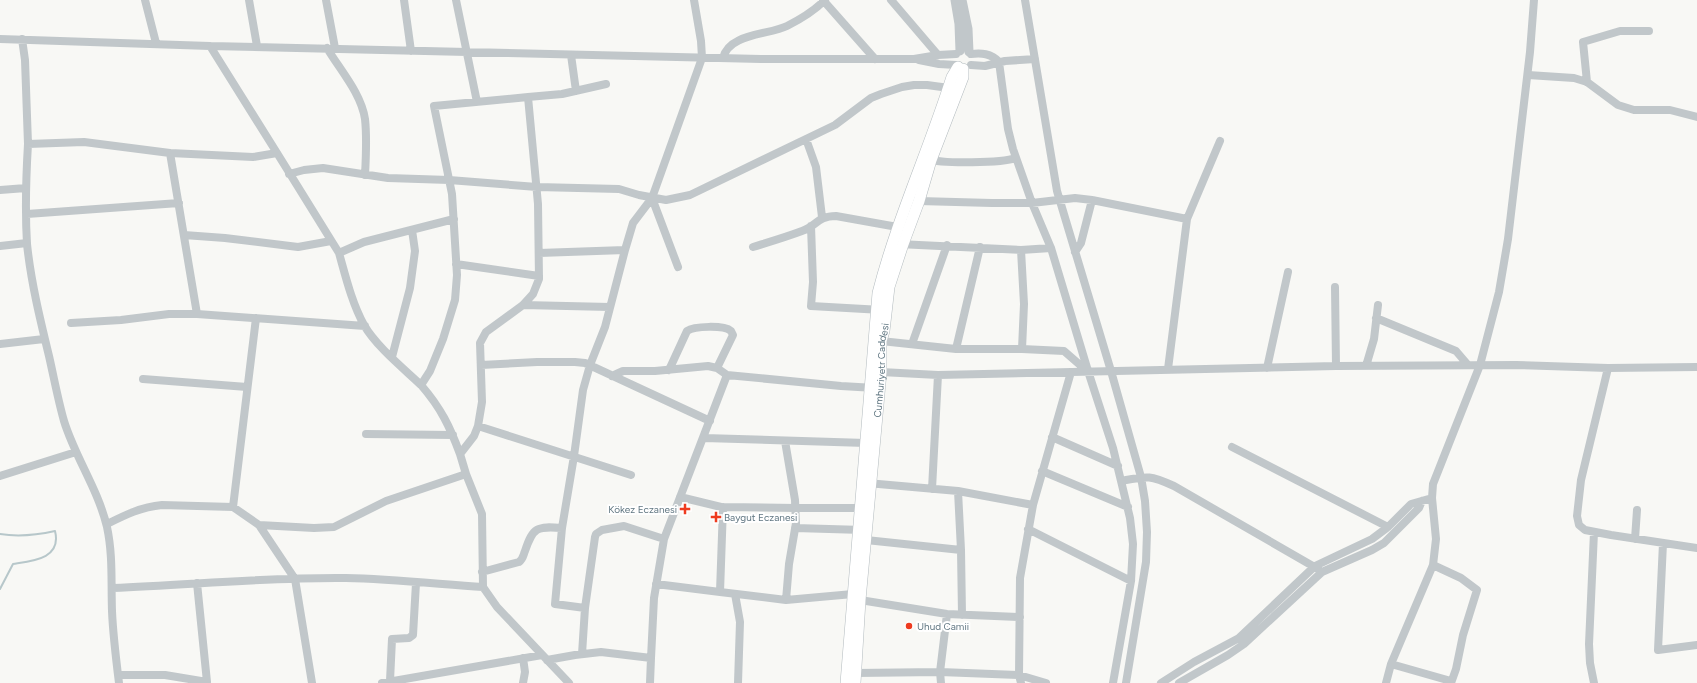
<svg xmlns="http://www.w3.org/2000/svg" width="1697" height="683" font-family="Figtree,sans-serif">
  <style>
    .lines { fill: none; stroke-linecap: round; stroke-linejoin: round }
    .stream { stroke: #b7c7ca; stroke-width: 2 }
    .secondary-casing { stroke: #b3bbbf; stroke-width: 12 }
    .minor { stroke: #c1c7ca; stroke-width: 8 }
    .tertiary { stroke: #c1c7ca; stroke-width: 9 }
    .secondary { stroke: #fff; stroke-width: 11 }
    .poi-dot { fill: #ee3b1f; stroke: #fff; stroke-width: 1.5 }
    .labels { text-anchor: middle; stroke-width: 4; stroke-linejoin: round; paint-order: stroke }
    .street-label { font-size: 10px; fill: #617782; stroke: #fff }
    .poi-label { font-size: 10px; fill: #617782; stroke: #fff; text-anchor: start }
  </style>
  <rect width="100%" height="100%" fill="#f8f8f5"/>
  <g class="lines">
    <path class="stream" d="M0 534C19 537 37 535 55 531 62 559 32 561 13 564L0 589"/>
    <defs>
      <g id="secondary">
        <path d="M846 683 878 293C897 219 929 150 952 77L958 67"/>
        <path id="s1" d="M855 683 860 600 881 372V341L884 331 889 287 903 244 919 201 931 160 963 77V69"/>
      </g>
    </defs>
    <use href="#secondary" class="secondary-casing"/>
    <path class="minor" d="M145 0 156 43
      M249 0 257 46
      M326 0 335 48
      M404 0 411 51
      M456 0 477 102
      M823 0 875 59
      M891 0 938 55
      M1025 0 1057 191 1111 371 1141 477 1145 501 1147 532 1146 562 1126 683
      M0 39 210 46
      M22 39 25 60 28 144
      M327 48C340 70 361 93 365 119 367 137 366 157 365 175
      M971 54C981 53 991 53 999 62L1008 129 1013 149 1032 203 1051 248 1088 371 1113 448 1130 518 1133 544 1131 581 1113 683
      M571 55 576 91
      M723 58C729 33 769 35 787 26 799 20 815 10 825 0
      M919 60 939 64 956 65
      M971 65 985 66 1005 61 1035 59
      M1528 75 1574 78 1587 82 1618 105 1634 110H1670L1697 117
      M1587 82 1583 42 1620 31H1649
      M528 97 562 94 606 84
      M806 139 816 167 822 217
      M277 153 210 46 761 59H914L938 55 956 54
      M928 159C942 164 1002 163 1016 158
      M289 174 304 170 323 168 388 178 449 180 537 187 619 189 639 195 666 200 690 195 835 125 871 98 881 94 902 87 914 85H927L949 88
      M0 190 26 188
      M652 198 678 267
      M919 201 992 203H1032L1075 198 1092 200 1187 219 1168 369
      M27 214 179 203
      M454 219 364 242 339 253C346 278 352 303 364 325 376 346 403 368 421 385L430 371 443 339 455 300 457 275 452 194 434 106 528 97 538 204 539 279 533 294 523 305 486 332 480 343 482 402 478 426
      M1187 219 1220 141
      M811 226 813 282 811 306 882 310
      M184 235 225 238 298 247 331 241
      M898 244 1021 250 1051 248
      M0 246 27 243
      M753 247C769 242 786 237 802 231 817 226 817 216 836 216L903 228
      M625 250 633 223 652 198 702 58 701 41 694 0
      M1021 250 1024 304 1022 349
      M1075 252 1081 243 1092 200
      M339 253 277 153 253 157 170 153 197 314 365 326
      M539 253 625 250 605 327 590 365 583 390 574 456 562 528 555 604 585 608
      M456 264 539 276
      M1335 287 1336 366
      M523 305 610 307
      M1376 318 1456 351 1468 365
      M71 323 121 320 169 314H197
      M881 341 956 349H1022L1064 351 1087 371
      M0 344 44 339
      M912 344 947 245
      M956 349 980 247
      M392 357 410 288 415 251 412 230
      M481 365 537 362H575L585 363 710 421
      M1366 366 1374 339 1378 305
      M1267 368 1288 272
      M1608 368 1581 480 1577 516 1579 525 1585 530 1611 535 1697 548
      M669 370 687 331C694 326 724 325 731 331L733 335 717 368
      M881 372 938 375 1336 366 1516 365 1608 368 1697 367
      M612 376 623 371H655L708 366 717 368 727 375
      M143 379 247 387
      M421 385C441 408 450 427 460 454
      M366 434 453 435
      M1052 437 1118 466
      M704 438 866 443
      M785 441 795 500 796 523 789 564 786 600
      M1232 447 1388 527
      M1042 471 1128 507
      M466 474 460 454 474 436 478 426 631 475
      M0 476 76 452
      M1121 481C1148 476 1149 475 1174 486L1318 569
      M867 483 958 491 1033 505
      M932 489 938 375
      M958 491 961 550 962 615
      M680 497 721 507 796 508H860
      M233 507 256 318
      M107 524C125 515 141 507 162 505L233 507 259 525 295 579 312 683
      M259 525 314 528 334 527 386 501 466 474 482 514 483 587 497 607 569 683
      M795 528 863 530
      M1028 529 1131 581
      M1594 532 1589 644 1590 663 1594 683
      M664 539 727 375 841 386 875 388
      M1635 539 1637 510
      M866 540 961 550
      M1663 543 1658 650 1697 645
      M1433 565 1461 578 1477 590 1463 635 1456 669 1451 683
      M482 572 519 562C523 559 523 556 525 551 533 527 537 526 562 528
      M656 584 720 592 723 507
      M113 588C191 585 268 577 346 578 392 579 438 584 483 587
      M720 592 786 600 853 594 860 600 947 614 1020 617
      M735 594 740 622 738 683
      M582 654 585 608 595 537 596 534 602 530 624 526 664 539 654 598 651 658
      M547 660 575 655 601 652 651 658 650 683
      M1391 664 1451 681
      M856 673 940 672 1019 675 1046 683
      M118 675H165L207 682 197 583
      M390 681 392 639 409 638 413 635 416 583
      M119 683C116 659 113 635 112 611 111 582 113 555 107 527 98 489 75 457 64 421 58 400 54 378 49 356 40 319 31 282 27 244 25 211 26 177 28 144L84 142 170 153
      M382 683 542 655
      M523 683 525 672 523 658
      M941 683 940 672 947 614
      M1021 683 1019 675 1020 578 1033 505 1071 372
      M1161 683 1194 662 1239 638 1315 566 1372 539 1388 527 1411 504 1432 498
      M1179 683 1228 655 1244 644 1322 572 1372 550 1384 543 1419 508 1422 501
      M1386 683 1391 664 1433 565 1436 539 1432 498 1433 484 1480 365 1499 292 1508 239 1530 52 1534 0"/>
    <path class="tertiary" d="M955 0 959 24 960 51
      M962 0 968 29 969 52"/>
    <use href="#secondary" class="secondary"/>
  </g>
  <g class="poi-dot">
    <path d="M683 503h4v4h4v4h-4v4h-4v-4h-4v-4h4z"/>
    <path d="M714 511h4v4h4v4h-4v4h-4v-4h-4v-4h4z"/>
    <circle cx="909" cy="626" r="4"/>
  </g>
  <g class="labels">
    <g class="street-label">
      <text dy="4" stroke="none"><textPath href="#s1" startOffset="314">Cumhuriyetr Caddesi</textPath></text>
    </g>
    <g class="poi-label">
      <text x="677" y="513" text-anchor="end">Kökez Eczanesi</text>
      <text x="724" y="521">Baygut Eczanesi</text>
      <text x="917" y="630">Uhud Camii</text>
    </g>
  </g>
</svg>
